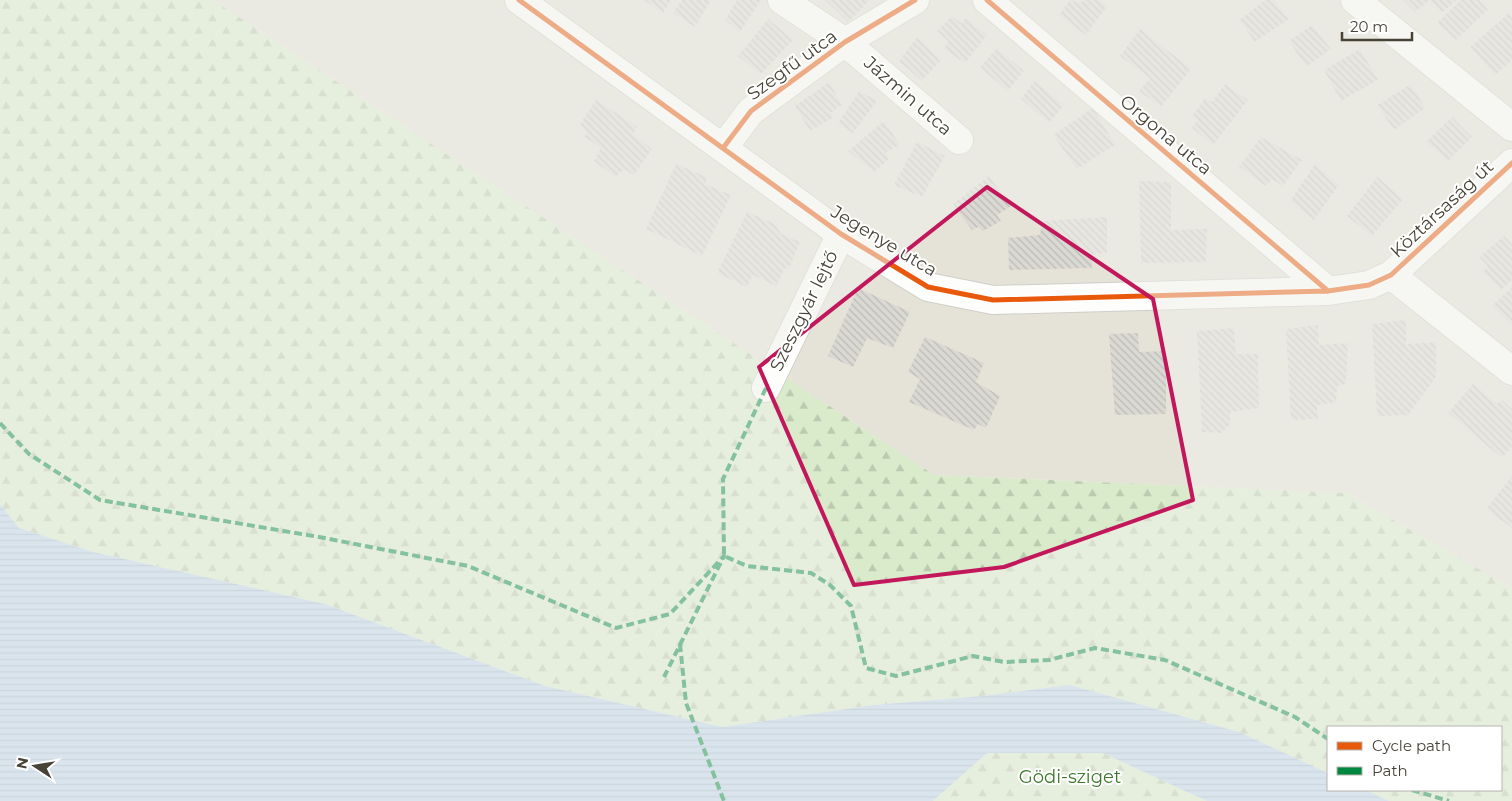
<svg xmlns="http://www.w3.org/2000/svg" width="1512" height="801" font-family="Montserrat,sans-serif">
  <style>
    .residential { fill: #e5e2d8 }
    .forest { fill: url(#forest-firs) }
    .water { fill: url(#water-rules) }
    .building { fill: url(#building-back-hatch) }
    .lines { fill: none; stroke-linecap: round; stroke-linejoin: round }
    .minor-casing { stroke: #cfcec8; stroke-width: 30 }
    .minor { stroke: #fdfdfc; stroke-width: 28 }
    .quiet { stroke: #00873e; stroke-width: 4; stroke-dasharray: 8 4; stroke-linecap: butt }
    .cycleway-casing { stroke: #fff; stroke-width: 8 }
    .cycleway { stroke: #e8590c; stroke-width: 5 }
    .marked { fill: none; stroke: #c2185b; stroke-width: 4; stroke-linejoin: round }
    .labels { text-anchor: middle; stroke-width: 4; stroke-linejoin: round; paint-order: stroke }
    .street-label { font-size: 18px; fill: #474337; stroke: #fff }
    .park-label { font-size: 18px; fill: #3e782b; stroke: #fff }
  </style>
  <defs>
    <pattern id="forest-firs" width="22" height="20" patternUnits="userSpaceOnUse" patternTransform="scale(1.25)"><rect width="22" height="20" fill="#daebcc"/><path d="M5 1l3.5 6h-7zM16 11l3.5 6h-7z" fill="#bccbb0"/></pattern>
    <pattern id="water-rules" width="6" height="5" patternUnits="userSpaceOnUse" patternTransform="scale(1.25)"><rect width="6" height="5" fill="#bcd4ee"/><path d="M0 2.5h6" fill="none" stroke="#a3b7cd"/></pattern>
    <pattern id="building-back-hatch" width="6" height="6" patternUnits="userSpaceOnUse" patternTransform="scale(1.25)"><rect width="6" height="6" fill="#dbd9d3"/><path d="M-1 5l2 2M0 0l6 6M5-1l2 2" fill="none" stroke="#bdbbb6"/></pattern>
  </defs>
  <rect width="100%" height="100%" fill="#f1f0eb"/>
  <path class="residential" d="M213 0H1512V588L1347 493 934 475Z"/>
  <path class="forest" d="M0 0H213L934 475 1347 493 1512 588V801H1389L1365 790H1501V727H1328V773L1239 732 1070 685 982 696 874 705 722 727 545 686 325 604 93 552 19 528 0 504Z
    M987 753H1104L1207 801H933Z"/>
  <path class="water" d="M0 504 19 528 93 552 325 604 545 686 722 727 874 705 982 696 1070 685 1239 732 1328 773V790H1365L1389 801H1207L1103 753H987L933 801H0Z"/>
  <path class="building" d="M644 0H671L663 13Z
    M682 0H711L695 27 673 13Z
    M737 0H761L740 32 725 20Z
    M825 0H870L848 22Z
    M1070 0 1080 3 1083 0H1098L1107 6 1086 35 1059 15Z
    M1265 0H1274L1289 19 1255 42 1239 20Z
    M1403 0H1456L1442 13 1430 0 1415 12Z
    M1461 0H1479L1488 10 1456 40 1437 23Z
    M1509 13 1512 16V60L1495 75 1470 47Z
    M952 16 961 23 966 18 987 35 965 63 944 49 948 41 937 31Z
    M768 19 793 40 761 74 738 56Z
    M1312 25 1331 49 1306 67 1289 41Z
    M1140 29 1191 69 1161 107 1139 91 1150 78 1120 56Z
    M917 37 941 60 922 81 899 61Z
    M997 48 1024 71 1008 91 980 67Z
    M1360 49 1378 80 1341 101 1324 70Z
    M1034 81 1064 105 1049 123 1021 99Z
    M829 82 842 105 830 113 834 117 810 131 795 106Z
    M1225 84 1248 100 1213 145 1192 128 1198 119 1193 115 1205 98 1212 102Z
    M1411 84 1425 108 1394 130 1377 105Z
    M859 91 877 101 853 133 838 124Z
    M596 100 637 127 633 134 652 149 634 175 624 169 615 177 594 161 601 148 585 137 587 131 580 124Z
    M1093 108 1115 145 1077 169 1053 135Z
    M1452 117 1472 137 1448 161 1426 142Z
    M884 121 900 145 886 152 889 159 874 172 848 151Z
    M1261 137 1302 160 1283 186 1272 179 1266 186 1239 167Z
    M917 142 945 156 922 197 894 185Z
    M676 164 707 177 705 184 731 195 702 256 646 229Z
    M1315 164 1339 185 1314 220 1290 201Z
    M989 176 1011 206 997 215 1001 221 983 231 978 227 972 230 953 204Z
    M1377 177 1403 199 1372 236 1347 216Z
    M1139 181 1171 182V230L1207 229 1206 262 1141 263Z
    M747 212 775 224 781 234 800 242 789 269 785 268 776 286 753 275 747 287 717 273Z
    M1107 217V253L1091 254 1092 268 1009 270 1008 238 1040 235 1042 221Z
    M1504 236 1512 244V280L1501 290 1483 272 1488 266 1479 257Z
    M1512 287V325L1492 306Z
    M858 288 910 312 893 348 867 338 853 367 828 356Z
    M1406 320V344L1436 342V377L1408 415 1377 416 1372 324Z
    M1318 325 1319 345 1348 343 1346 384 1337 386 1336 402 1317 405 1318 419 1291 420 1286 329Z
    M1234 328 1236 354H1258L1259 408 1230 412V425L1221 433 1202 432 1197 331Z
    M1138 333 1139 352 1166 351V414L1115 415 1109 334Z
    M925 337 984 363 976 382 1000 396 986 428 978 424 974 430 909 402 920 379 908 372Z
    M1473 384 1497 404 1502 400 1512 409V446L1502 458 1448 413Z
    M1512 476V528L1486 509Z"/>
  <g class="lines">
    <defs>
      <path id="minor" d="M519 0 841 234 928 287 993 300 1328 291 1369 285 1391 275 1512 163
        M782 0 845 42 959 140
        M987 0 1328 291
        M1355 0 1512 127
        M723 148 751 111 845 42 915 0
        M1391 275 1512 371
        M766 388 841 234"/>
    </defs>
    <use href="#minor" class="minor-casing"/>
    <use href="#minor" class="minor"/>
    <path class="quiet" d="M766 388 723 479 724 556 747 566 811 573 830 585 851 606 866 668 896 676 973 656 1004 662 1049 660 1095 648 1165 660 1295 717 1328 739
      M0 423 29 454 100 500 319 537 468 566 616 628 670 614 724 556 664 677
      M680 644 686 703 724 801
      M1412 790 1449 801"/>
    <defs>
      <path id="cycleway" d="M519 0 841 234 928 287 993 300 1328 291 1369 285 1391 275 1512 163
        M987 0 1328 291
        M723 148 751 111 845 42 915 0"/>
    </defs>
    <use href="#cycleway" class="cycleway-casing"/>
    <use href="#cycleway" class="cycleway"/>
  </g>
  <path d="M0 0H1512V801H0ZM987 187 1153 299 1193 500 1004 567 854 585 759 367Z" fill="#f1f0eb" fill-opacity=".55" fill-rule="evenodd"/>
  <path class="marked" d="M987 187 1153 299 1193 500 1004 567 854 585 759 367Z"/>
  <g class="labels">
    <g class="street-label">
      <text transform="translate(792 65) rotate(-36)" y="6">Szegfű utca</text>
      <text transform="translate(908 96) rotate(41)" y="6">Jázmin utca</text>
      <text transform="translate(1166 135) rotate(40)" y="6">Orgona utca</text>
      <text transform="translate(1442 209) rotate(-43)" y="6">Köztársaság út</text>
      <text transform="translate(884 241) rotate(31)" y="6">Jegenye utca</text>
      <text transform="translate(804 311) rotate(-64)" y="6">Szeszgyár lejtő</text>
    </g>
    <g class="park-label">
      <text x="1070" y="783">Gödi-sziget</text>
    </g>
  </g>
  <rect x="1327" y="726" width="175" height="65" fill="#ffffff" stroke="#b5b4af"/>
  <rect x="1337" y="742" width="25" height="8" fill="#e8590c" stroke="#b5b4af"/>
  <text x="1372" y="751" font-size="15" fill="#474337">Cycle path</text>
  <rect x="1337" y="767" width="25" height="8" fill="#00873e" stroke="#b5b4af"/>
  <text x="1372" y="776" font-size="15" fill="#474337">Path</text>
  <g transform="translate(35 766) rotate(282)" stroke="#ffffff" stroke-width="4" paint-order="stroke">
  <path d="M0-4L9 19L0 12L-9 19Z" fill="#474337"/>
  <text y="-8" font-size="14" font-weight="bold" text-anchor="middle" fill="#474337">N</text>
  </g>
  <path d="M1342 32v8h70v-8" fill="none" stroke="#474337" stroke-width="2.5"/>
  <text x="1350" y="32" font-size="15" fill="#474337" stroke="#ffffff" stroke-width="4" paint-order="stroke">20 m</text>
</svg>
